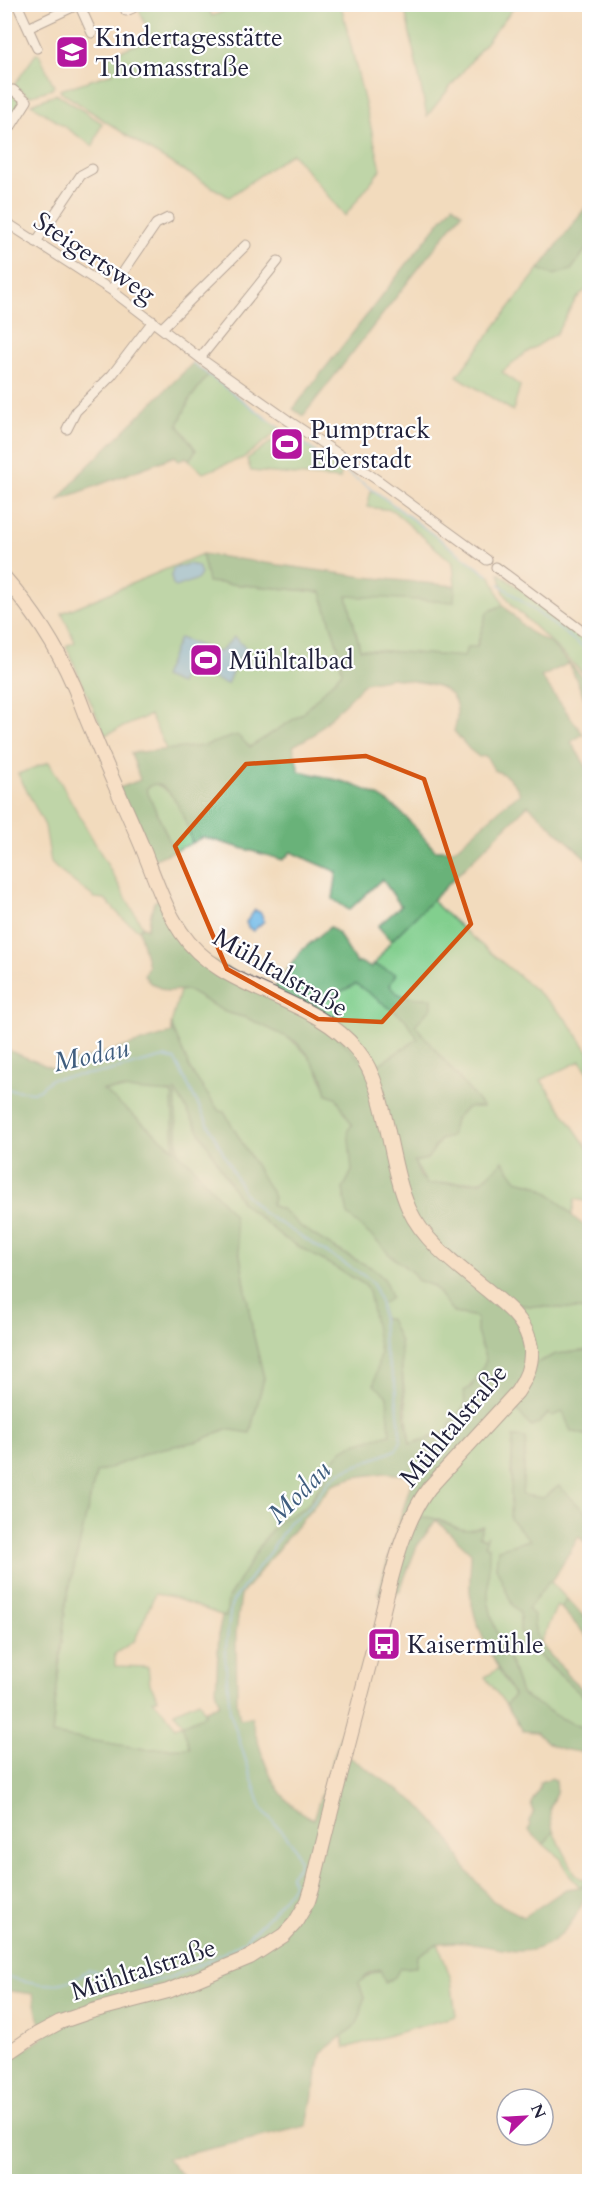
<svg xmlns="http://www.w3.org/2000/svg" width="594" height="2186" font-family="Cardo,serif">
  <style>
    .green { fill: #82cf8e; stroke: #527864; stroke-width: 1.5 }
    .forest { fill: #69b279; stroke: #466a5a; stroke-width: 1.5; fill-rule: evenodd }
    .water { fill: #6db8e6; stroke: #486d90; stroke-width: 1.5 }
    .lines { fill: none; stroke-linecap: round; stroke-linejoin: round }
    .stream { stroke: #6db8e6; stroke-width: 2 }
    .street-casing { stroke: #6b6368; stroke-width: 11 }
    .secondary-casing { stroke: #6b6368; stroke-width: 16 }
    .street { stroke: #fff; stroke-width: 9 }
    .secondary { stroke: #fce5cf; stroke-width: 14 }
    .marked { fill: none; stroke: #d45411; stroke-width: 4.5; stroke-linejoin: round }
    .labels { text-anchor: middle; stroke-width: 4.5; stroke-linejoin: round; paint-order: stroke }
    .poi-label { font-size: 26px; fill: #22223b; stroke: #fff; text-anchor: start }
    .street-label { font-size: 26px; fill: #22223b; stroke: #fff }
    .water-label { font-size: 27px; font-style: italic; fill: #405e7f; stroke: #fff }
  </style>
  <rect width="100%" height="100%" fill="#fff"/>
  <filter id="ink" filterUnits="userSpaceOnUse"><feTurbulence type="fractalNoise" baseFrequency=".0167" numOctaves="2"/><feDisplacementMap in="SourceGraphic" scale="12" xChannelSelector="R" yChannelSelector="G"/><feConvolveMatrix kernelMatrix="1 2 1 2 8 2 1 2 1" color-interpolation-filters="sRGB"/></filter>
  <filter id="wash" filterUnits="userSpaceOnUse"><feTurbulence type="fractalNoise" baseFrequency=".008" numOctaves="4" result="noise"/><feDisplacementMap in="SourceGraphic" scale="24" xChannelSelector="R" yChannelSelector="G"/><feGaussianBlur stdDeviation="1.35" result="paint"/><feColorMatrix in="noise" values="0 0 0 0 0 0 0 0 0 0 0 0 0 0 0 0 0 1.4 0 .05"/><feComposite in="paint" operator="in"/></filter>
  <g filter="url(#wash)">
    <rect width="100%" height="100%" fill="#f2dbbd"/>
    <path class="green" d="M137 5H207L212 16 240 5H341L381 169 345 216 292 153 229 197 149 150 61 92 60 90 113 73 106 57 151 38Z
      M404 5H516L427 116Z
      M36 54H39L54 86 52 89 29 96 14 85Z
      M12 94 21 101V105L4 131V101Z
      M57 94 102 123 93 146 31 104Z
      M589 245V287L576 299 556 334 524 354 502 372 520 386 513 411 457 376 539 269 553 275 571 270Z
      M208 375 281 429 243 458 203 473 189 460 196 450 178 425 190 399Z
      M288 430 341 473 340 479 251 471 247 459Z
      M371 491 376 492 492 578 503 605 487 613 476 648 467 647 464 657 360 649 347 596H365L455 585 453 563 392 510 367 507Z
      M202 554 209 582 321 592 338 647 342 672 302 714 250 748 231 737 203 746 167 751 150 715 105 735 66 646 75 642 62 613Z
      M499 573 589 642V679L513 606 504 593Z
      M49 762 142 926 139 930 123 919 105 899 95 898 58 870 51 863 45 826 18 774Z
      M155 784C178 792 188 822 192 843L174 851 146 789 150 785Z
      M432 900C472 942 519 972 560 1013 572 1024 580 1041 589 1052V1073L580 1061 541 1080 589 1150V1202L575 1199 572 1215C561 1204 550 1191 536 1185 517 1176 450 1183 427 1184L414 1162 427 1159 455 1119 468 1107H482L370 1071 305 1012 372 968 391 941Z
      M187 990C199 997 211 1004 223 1011 230 1014 238 1015 246 1018 287 1033 315 1050 327 1094L336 1097 352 1125V1171L343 1189 389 1254 414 1274 417 1280 433 1286 454 1313 473 1316 477 1319V1332L486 1361 471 1387 465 1406 452 1420 448 1432 410 1444 401 1360 383 1320 374 1269C349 1256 324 1243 301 1227 291 1219 283 1211 271 1205L274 1197 191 1071 171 1024 180 991Z
      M175 1088 241 1202 284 1238 357 1280 365 1285 369 1291 376 1322 380 1353 377 1369 389 1403 390 1435 351 1445 325 1475 322 1483 306 1507 283 1518 266 1536 226 1617 169 1596 155 1594 135 1640 115 1654V1666L148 1667 150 1684 158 1699 153 1700 172 1721 175 1727 183 1724 174 1712 199 1701 204 1711 220 1704 190 1748 145 1749 52 1735 66 1602 96 1473 155 1450 199 1441 226 1429 250 1433 264 1378 253 1333 239 1248 191 1164 178 1153Z
      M142 1089 172 1093 174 1150 102 1090Z
      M504 1304 589 1310V1350L557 1354 530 1366Z
      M510 1401 539 1423 548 1413 563 1412 571 1431 589 1436V1516L559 1486 543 1498 522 1495 526 1438 513 1437 511 1474 530 1540 498 1549 496 1567 512 1604 521 1614C516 1651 568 1677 589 1702V1726L587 1730 560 1718 521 1694 512 1667 494 1625 488 1601 485 1539 479 1536 474 1530H458L432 1518 411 1517Z
      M549 1580 567 1599 561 1608 557 1605 541 1642C534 1631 533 1620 528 1609Z
      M498 1669 514 1695 506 1705 485 1677Z
      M553 1831 576 1875 582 1879H588L581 1888 570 1876 561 1859 542 1843H545Z
      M438 1943 451 1979 456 2016 345 2048 342 2036 357 2024 364 1998 359 1983C379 1965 391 1969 416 1967L417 1956Z"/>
    <path class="forest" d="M589 203V245L571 270 553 275 539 269Z
      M453 205 462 213 303 416 293 409Z
      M193 363 208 375 190 399 178 425 196 450 189 460 186 457 179 461 175 456 59 500 79 475Z
      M202 554 365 577 455 586 454 602 347 596 360 649 464 657 467 647H477L487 612 503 605 528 631 550 643 589 684V709L569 663 541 677 583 734 571 742 589 771V861L528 805 391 941 378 926 401 906 382 879 349 910 333 899 337 872 291 852 283 860 203 837 192 843C189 828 168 767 146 789L174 851 148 862 117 789 140 780 131 753 203 746 237 735 250 747 302 714 342 672 338 647 321 592 208 582ZM392 678C427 684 469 681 454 731L469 749 479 757 486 756 494 770C506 774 516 783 520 794L508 802 454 850H435C422 837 411 821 397 809 369 785 333 779 299 771L293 746 313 735 365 683Z
      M163 897 193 949 270 994 301 951 330 927 338 933 356 963 360 962 371 968 373 964 396 974 390 985C396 1000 419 997 432 998V1007L415 1025 483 1107H467L455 1119 451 1137 440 1140 427 1159 414 1162 420 1176 427 1184 481 1182 503 1161 517 1180C532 1183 544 1188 556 1199 568 1209 574 1222 589 1227V1310L505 1304 517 1318 530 1366 556 1354 589 1350V1436L571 1431 563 1412 552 1416 548 1413 539 1423 531 1427 510 1401 412 1517C418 1518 426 1516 432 1518 455 1523 457 1536 483 1526L479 1536 485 1539 487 1537 485 1546 489 1547 488 1601 494 1625 512 1667 521 1694 560 1718 587 1730 589 1726V1753C569 1751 549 1749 536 1732L523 1731 506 1705 514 1695C495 1664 473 1627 470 1591 469 1579 471 1565 471 1553L436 1520 417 1546 399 1592 378 1594 413 1476 385 1473 355 1477 333 1484 286 1539 241 1595 236 1633 237 1704 240 1719 251 1717C262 1756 272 1801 313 1819L350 1709 345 1754 417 1803 448 1837 468 1872 493 1901 524 1917 566 1889 581 1887 588 1879C592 1889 584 1898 580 1908 569 1931 547 1952 519 1951 493 1950 468 1939 441 1943 434 1944 425 1952 417 1956L416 1967 400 1968 395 1977 385 1983 380 1969 370 1973 359 1983 364 1998 361 2014 357 2024 321 2053 307 2126 166 2159 189 2181H5V2063L47 2035 38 2018 33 1994 4 1990V1041L10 1051 52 1068 172 1033 171 1024 191 1071 219 1111 224 1112 274 1197 271 1205 283 1210 301 1227 344 1254 374 1269 385 1280 391 1298 381 1305 383 1319H390L400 1342 405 1415 410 1444 448 1432 452 1420 465 1406 464 1391 471 1387 486 1361 477 1332V1319L473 1316 454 1313 433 1286 417 1280 414 1274 389 1254 380 1244 348 1215 343 1189 352 1171 348 1130 352 1125 336 1097 327 1094 323 1078 306 1052 295 1041 247 1018 225 1012 187 990 166 991 150 983 144 975 148 966 139 930 142 926 147 929 154 902ZM356 984 405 1019 418 1039 370 1070 327 1025 306 1012 324 1000ZM119 1089 172 1093 174 1149 103 1090ZM175 1090 241 1202 284 1238 357 1280 365 1285 369 1291 380 1353 374 1385 387 1396 390 1434 351 1445 342 1450 334 1459 322 1483 306 1507 283 1518 266 1536 228 1598 226 1617 222 1616 219 1631 216 1694 220 1704 204 1711 205 1715 182 1725 190 1748 145 1749 52 1734 66 1602 96 1473 155 1450 199 1441 226 1429 250 1433 264 1378 253 1333 233 1214 191 1164 178 1153Z
      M513 1437 526 1438 522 1495 543 1498 559 1486 589 1516V1547L579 1536 552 1582 549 1581 528 1609 534 1615C530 1637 551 1657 565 1670L566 1674 589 1695V1702L527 1644 520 1631V1614L512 1604 496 1567 498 1549 530 1540 510 1519Z
      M567 1599 589 1622V1639L561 1608Z
      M552 1778 556 1781C558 1791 555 1796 551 1805 548 1812 552 1824 553 1831L545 1843H542L528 1830 530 1827 529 1821 534 1812 531 1803 539 1789 540 1782Z"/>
    <path class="water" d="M188 564 198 566 201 574 198 579 176 587 173 585 171 576 173 569Z
      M234 637 248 650 237 660 227 684 186 668 180 684 163 677 179 638 217 652 221 651Z
      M255 910 261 913 264 921 253 931 248 927 246 922Z"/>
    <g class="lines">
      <path class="stream" d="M193 363 278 427
        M292 436 376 492 488 575
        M499 584 590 652
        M4 1089 33 1092 40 1089 51 1079 105 1072 164 1057 175 1060 244 1193 262 1212 369 1279 373 1284 381 1305 384 1349 395 1383 401 1441 396 1450 340 1472 330 1480 306 1511 289 1522 272 1549 233 1601 231 1606 225 1655 230 1712 261 1807C274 1827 299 1840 299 1866L291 1875 293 1886 270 1915 244 1941 211 1960 168 1978 145 1983 88 1970C61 1992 37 1984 4 1976"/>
    </g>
  </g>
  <g filter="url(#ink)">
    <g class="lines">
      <defs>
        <path id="street" d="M17 4 37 48
          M79 4 92 33
          M126 11 133 8 131 4
          M28 28 79 4
          M4 95 7 91 13 90 27 101 4 137
          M4 221 111 290 204 361 289 421 379 481 487 560
          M36 242 81 175 92 169
          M111 290 156 224 168 218
          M162 328 246 245
          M200 358 278 261
          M67 429 76 411 112 375 153 321
          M496 567 590 637"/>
        <path id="secondary" d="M4 577C32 609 56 645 73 684 80 699 85 716 92 731 107 769 125 806 141 844 153 873 163 905 181 932 221 993 312 994 357 1050 388 1087 388 1163 409 1209 424 1242 459 1267 486 1289 503 1303 523 1318 529 1339 535 1358 528 1376 517 1392L429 1488C399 1527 388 1594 375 1642 354 1723 332 1803 313 1885L308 1901 295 1923 284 1935 250 1957 168 1991 92 2011 60 2022 32 2037 4 2056"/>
      </defs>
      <use href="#street" class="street-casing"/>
      <use href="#secondary" class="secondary-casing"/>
      <use href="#street" class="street"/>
      <use href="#secondary" class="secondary"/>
    </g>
  </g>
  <path d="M0 0H594V2186H0ZM366 756 424 779 471 924 382 1022 318 1019 227 969 175 846 246 764Z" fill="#f2dbbd" fill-opacity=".55" fill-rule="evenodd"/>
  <path class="marked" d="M366 756 424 779 471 924 382 1022 318 1019 227 969 175 846 246 764Z"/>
  <defs>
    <symbol id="school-square" viewBox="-11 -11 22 22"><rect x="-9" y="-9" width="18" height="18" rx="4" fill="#b5179e" stroke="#fff"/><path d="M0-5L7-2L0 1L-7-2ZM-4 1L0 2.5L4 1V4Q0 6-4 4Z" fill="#fff"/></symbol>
    <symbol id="stadium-square" viewBox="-11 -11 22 22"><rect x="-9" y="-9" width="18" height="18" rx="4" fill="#b5179e" stroke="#fff"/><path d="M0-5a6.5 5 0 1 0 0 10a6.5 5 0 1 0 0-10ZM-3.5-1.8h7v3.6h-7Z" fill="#fff"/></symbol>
    <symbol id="bus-square" viewBox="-11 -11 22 22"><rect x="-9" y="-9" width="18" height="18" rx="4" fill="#b5179e" stroke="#fff"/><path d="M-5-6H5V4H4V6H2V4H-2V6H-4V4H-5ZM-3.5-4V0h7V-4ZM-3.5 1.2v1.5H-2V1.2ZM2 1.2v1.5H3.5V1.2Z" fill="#fff"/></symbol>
  </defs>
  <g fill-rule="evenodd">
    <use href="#school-square" x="53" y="33" width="38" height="38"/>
    <use href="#stadium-square" x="268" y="425" width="38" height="38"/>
    <use href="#stadium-square" x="187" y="641" width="38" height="38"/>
    <use href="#bus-square" x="365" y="1625" width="38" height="38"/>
  </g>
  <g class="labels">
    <g class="poi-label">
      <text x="95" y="46">Kindertagesstätte<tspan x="95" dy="30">Thomasstraße</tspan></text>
      <text x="310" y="438">Pumptrack<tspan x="310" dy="30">Eberstadt</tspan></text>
      <text x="229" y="669">Mühltalbad</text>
      <text x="407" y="1653">Kaisermühle</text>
    </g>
    <g class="street-label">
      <text transform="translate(95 257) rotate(34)" y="9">Steigertsweg</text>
      <text transform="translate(281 972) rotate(30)" y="9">Mühltalstraße</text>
      <text transform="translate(453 1425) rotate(-50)" y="9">Mühltalstraße</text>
      <text transform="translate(143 1969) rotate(-18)" y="9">Mühltalstraße</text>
    </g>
    <g class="water-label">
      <text transform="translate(91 1055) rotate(-12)" y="9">Modau</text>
      <text transform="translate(299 1492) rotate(-45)" y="9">Modau</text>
    </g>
  </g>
  <rect width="594" height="2186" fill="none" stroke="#fff" stroke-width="24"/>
  <g transform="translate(525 2117) rotate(66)"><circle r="28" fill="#ffffff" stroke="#a7a7b1" stroke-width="1.5"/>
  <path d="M0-4.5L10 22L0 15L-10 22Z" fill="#b5179e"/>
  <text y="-9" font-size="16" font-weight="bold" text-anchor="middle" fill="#22223b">N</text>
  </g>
</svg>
